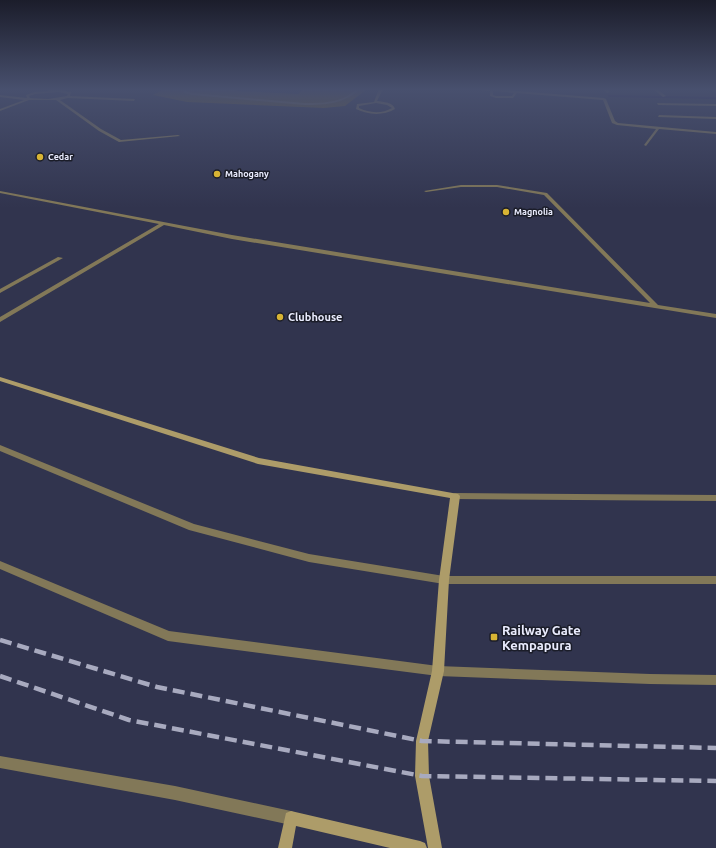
<svg xmlns="http://www.w3.org/2000/svg" width="716" height="848" font-family="Ubuntu,sans-serif">
  <style>
    .green { fill: #6f5f2d }
    .lines { fill: none; stroke-linecap: round; stroke-linejoin: round }
    .stream { fill: #1a1450; fill-rule: evenodd }
    .lane { fill: #827858; fill-rule: evenodd }
    .street { fill: #827858; fill-rule: evenodd }
    .secondary { fill: #ad9c69; fill-rule: evenodd }
    .rail { stroke: #a8aabf; stroke-width: 4.5; stroke-dasharray: 12 6; stroke-linecap: butt }
    .poi-dot { fill: #d8b434; stroke: #1b1d29; stroke-width: 1.5 }
    .labels { text-anchor: middle; stroke-width: 3; stroke-linejoin: round; paint-order: stroke }
    .far-poi-label { font-size: 9px; font-weight: bold; fill: #eaecfe; stroke: #1b1d29; text-anchor: start }
    .poi-label { font-size: 11px; font-weight: bold; fill: #eaecfe; stroke: #1b1d29; text-anchor: start }
    .near-poi-label { font-size: 13px; font-weight: bold; fill: #eaecfe; stroke: #1b1d29; text-anchor: start }
  </style>
  <rect width="100%" height="100%" fill="#31344e"/>
  <path class="green" d="M164 89H239L237 91 298 94 303 89H367L345 106 324 108 187 102 153 95Z"/>
  <g class="lines">
    <path class="stream" d="M608 95 716 97V99L609 97Z"/>
    <path class="lane" d="M43 89 61 90 71 92 70 96 135 99 134 101 68 98 60 100 101 129 121 140 178 135 180 136 119 142 99 131 56 100H29L0 111V109L24 100 0 97V95L27 98 26 95 34 92 51 91ZM59 92 68 94 67 96 48 99 30 98 29 96 35 94Z
      M183 89H187V91L192 93 304 103C317 103 331 103 343 98 350 96 353 89 361 89 343 104 326 105 304 105L192 95 184 93Z
      M379 89H383L377 101C384 102 393 102 395 109 383 116 368 115 356 109L357 104 374 102ZM376 103 387 105 392 108C382 114 369 113 359 108V106Z
      M461 185H497L547 193 658 305 716 314V318L232 239 164 225 0 322V317L159 224 0 193V191L232 235 650 303 544 195 497 187H461L426 192 424 191Z
      M58 257 63 258 0 293V289Z"/>
    <path class="street" d="M473 89H492L604 98 606 99 615 121 618 123 716 132V134L659 129 646 146 644 145 656 129 617 125 612 123 603 100 517 93 513 98H496L490 96V91ZM493 91 514 93 512 96H496L493 95Z
      M603 89H607L610 92 607 93Z
      M653 89H657L666 96 663 97Z
      M709 89 716 90V92L710 90Z
      M657 103 716 104V106L658 105Z
      M659 115 716 117V119L658 117Z
      M0 445 194 524 309 554 444 576H716V584H444L309 562 189 530 0 451Z
      M455 493 716 495V501L455 499 452 498 450 496 452 494Z
      M0 561 169 631 438 666 650 674 716 675V685L650 684 438 676 168 641 0 569Z
      M0 756 175 786 291 811 296 813 298 818 296 823 291 825 175 800 0 768Z"/>
    <path class="secondary" d="M0 377 259 458 458 494 460 496 449 580 444 671 428 741 429 776 442 848H428L415 776 416 741 432 671 439 580 450 498 258 464 0 381Z
      M291 811 420 841 425 843 427 848H390L296 826 292 848H278L286 813Z"/>
    <path class="rail" d="M0 640 157 687 422 741 716 748
      M0 676 129 720 422 776 716 781"/>
  </g>
  <linearGradient id="sky" x2="0" y2="1"><stop stop-color="#1b1d2b"/><stop offset="0.43" stop-color="#48506e"/><stop offset="1" stop-color="#48506e" stop-opacity="0"/></linearGradient>
  <rect width="716" height="208" fill="url(#sky)"/>
  <g class="poi-dot">
    <circle cx="40" cy="157" r="4"/>
    <circle cx="217" cy="174" r="4"/>
    <circle cx="506" cy="212" r="4"/>
    <circle cx="280" cy="317" r="4"/>
    <rect x="490" y="633" width="8" height="8" rx="2"/>
  </g>
  <g class="labels">
    <g class="far-poi-label">
      <text x="48" y="160">Cedar</text>
      <text x="225" y="177">Mahogany</text>
      <text x="514" y="215">Magnolia</text>
    </g>
    <g class="poi-label">
      <text x="288" y="321">Clubhouse</text>
    </g>
    <g class="near-poi-label">
      <text x="502" y="635">Railway Gate<tspan x="502" dy="15">Kempapura</tspan></text>
    </g>
  </g>
</svg>
